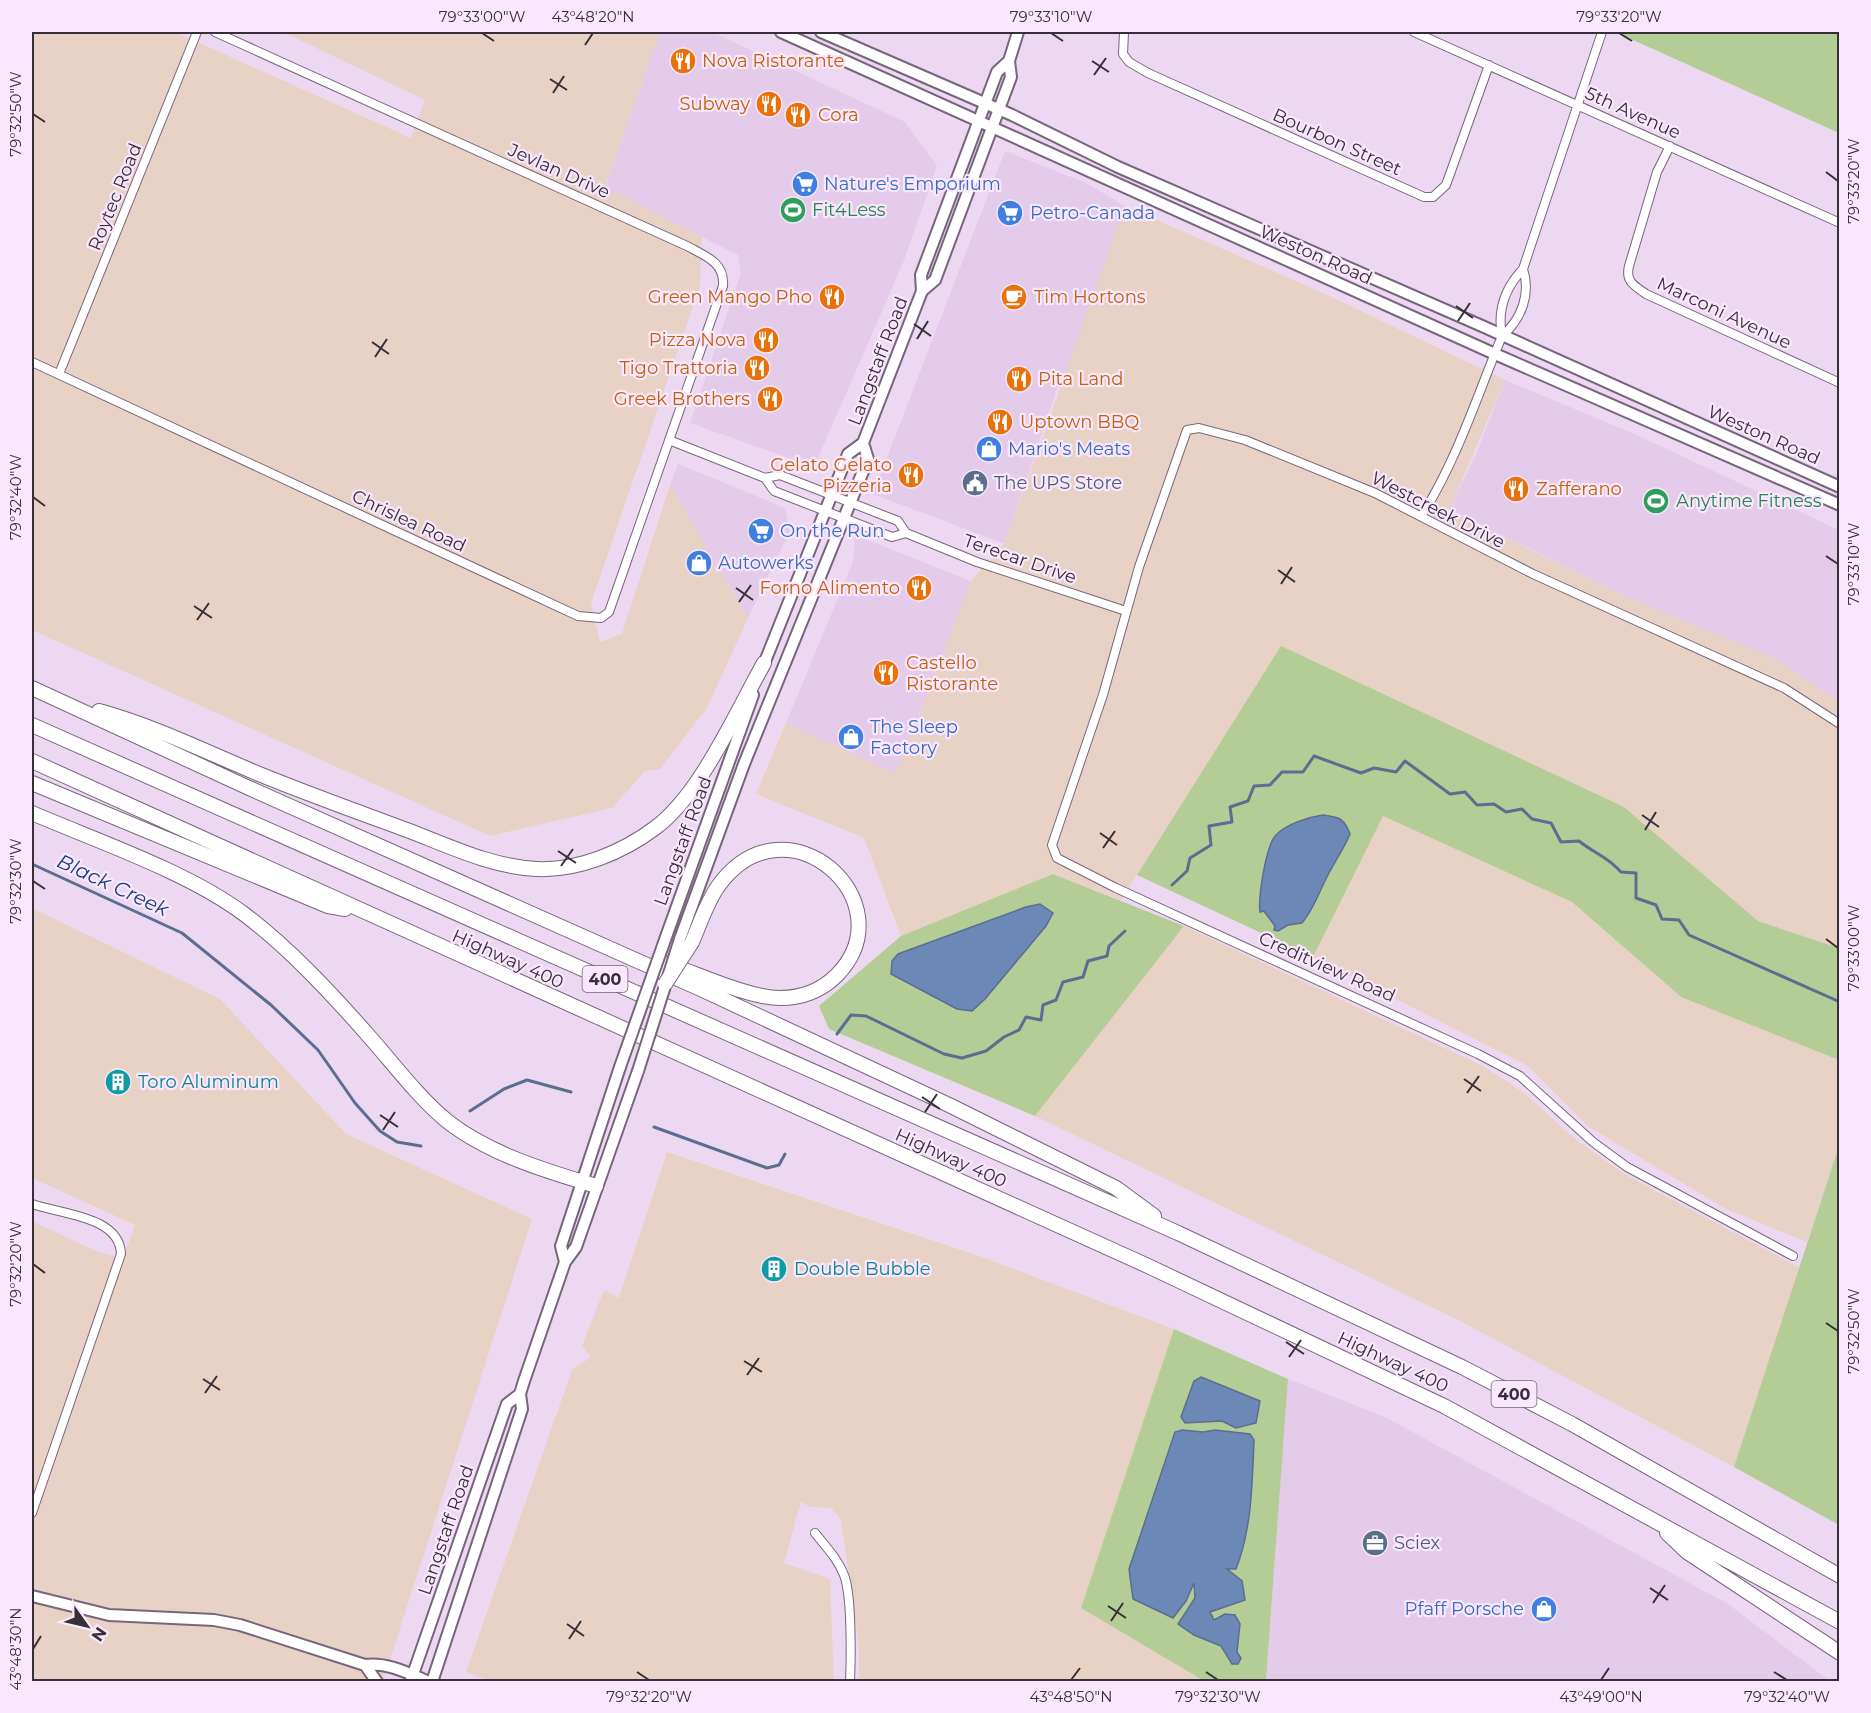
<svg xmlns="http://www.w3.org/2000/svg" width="1871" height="1713" font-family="Montserrat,sans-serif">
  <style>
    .built { fill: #e3cbe9 }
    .industrial { fill: #e8d2c5 }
    .green { fill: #b4cc95 }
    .water { fill: #6b88b7; stroke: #5b6d91; stroke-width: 1.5 }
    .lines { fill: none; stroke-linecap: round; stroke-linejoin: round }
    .stream { stroke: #5b6d91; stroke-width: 3 }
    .street-casing { stroke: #77667b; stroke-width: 10 }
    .secondary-casing { stroke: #77667b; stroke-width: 14 }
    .highway-casing { stroke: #77667b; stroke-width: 16 }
    .street { stroke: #fff; stroke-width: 8 }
    .secondary { stroke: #fff; stroke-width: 10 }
    .highway { stroke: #fff; stroke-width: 14 }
    .secondary-bridge-casing { stroke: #77667b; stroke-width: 14; stroke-linecap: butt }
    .highway-bridge-casing { stroke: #77667b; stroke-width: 16; stroke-linecap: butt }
    .secondary-bridge { stroke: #fff; stroke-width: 10 }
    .highway-bridge { stroke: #fff; stroke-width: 14 }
    .ticks { fill: none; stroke: #362f38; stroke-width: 2 }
    .labels { text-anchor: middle; stroke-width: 4.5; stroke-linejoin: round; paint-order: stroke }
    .shield { fill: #f9e7fe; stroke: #706673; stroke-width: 1.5 }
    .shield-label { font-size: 16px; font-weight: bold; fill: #362f38 }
    .food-label { font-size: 18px; fill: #c56008; stroke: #f9e7fe; text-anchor: start }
    .street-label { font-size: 18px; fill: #362f38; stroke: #f9e7fe }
    .shop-label { font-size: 18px; fill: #366cbe; stroke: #f9e7fe; text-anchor: start }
    .leisure-label { font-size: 18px; fill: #27864d; stroke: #f9e7fe; text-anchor: start }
    .service-label { font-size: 18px; fill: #4e5e75; stroke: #f9e7fe; text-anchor: start }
    .culture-label { font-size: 18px; fill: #0d838f; stroke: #f9e7fe; text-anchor: start }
    .water-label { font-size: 20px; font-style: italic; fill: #193d78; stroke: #f9e7fe }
    .neatline { fill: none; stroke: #362f38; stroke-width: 2 }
    .ticks-label { font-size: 15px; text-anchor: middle; fill: #362f38 }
  </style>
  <rect width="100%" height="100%" fill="#ecd9f1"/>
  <path class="built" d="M660 32H712L905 122 937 166 903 263 814 467 690 423 741 273 738 255 605 188Z
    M1005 151 1086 183 1125 206 1067 374 1057 389 1005 544 873 494Z
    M1505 380 1637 435 1839 530V702L1776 659 1627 597 1449 509 1475 457Z
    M678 464 785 508 790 531 748 618 670 485Z
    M855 535 971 581 896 774 786 723 853 562Z
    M1288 1379 1385 1417 1728 1604 1830 1681 1266 1682Z"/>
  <path class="industrial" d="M32 32H175L411 138 425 100 283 32H660L605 187 702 237 700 286 591 603 600 642 622 634 670 485 748 618 707 708 660 769 645 771 612 808 490 836 32 630Z
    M1125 206 1321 292 1505 380 1449 510 1623 595 1776 659 1839 702V948L1758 921 1624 807 1281 647 1121 900 1053 874 901 936 864 838 756 794 786 723 896 774 971 581 1005 543Z
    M1383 816 1572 902 1681 997 1839 1060V1146L1807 1242 1726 1209 1589 1127 1528 1066 1313 957Z
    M32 908 220 999 346 1134 532 1219 383 1681H32V1221L98 1252 123 1258 135 1225 32 1178Z
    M1184 926 1483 1066 1523 1092 1575 1139 1626 1175 1800 1268 1734 1467 1458 1320 1035 1116Z
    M667 1152 979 1256 1174 1329 1081 1608 1204 1681H859V1646L841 1520 831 1508 810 1507 801 1502 784 1563 830 1579 834 1681 494 1682 466 1672 572 1370 591 1357 582 1346 604 1290 619 1298Z"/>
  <path class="green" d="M1623 32H1839V133L1622 35Z
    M1281 646 1624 807 1758 921 1839 948V1060L1681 997 1572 902 1383 816 1313 957 1137 875Z
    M1053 874 1184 926 1035 1116 829 1029 819 1006 901 936Z
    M1839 1146 1840 1425 1837 1433 1840 1435 1839 1525 1734 1467Z
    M1174 1329 1288 1379 1266 1681H1204L1081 1608Z"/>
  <path class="water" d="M1323 815C1339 817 1344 818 1350 834 1343 851 1332 865 1325 881 1317 897 1313 910 1302 923L1288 925 1278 931 1274 930 1275 926 1264 911 1260 912C1258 897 1266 845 1276 835 1286 824 1309 817 1323 815Z
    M1040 904 1053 913 1046 926 985 999 972 1011 957 1009 891 974 892 961 898 954 1026 907Z
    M1201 1377 1260 1401 1256 1423 1236 1428 1222 1421 1185 1423 1181 1417 1194 1381Z
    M1182 1430 1203 1432 1215 1430 1250 1434 1254 1440C1252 1485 1252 1528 1236 1569H1227L1242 1581 1245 1600 1210 1612 1214 1620 1225 1614 1235 1615 1240 1624 1237 1652 1241 1658 1238 1664H1232L1221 1646 1194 1635 1178 1624 1195 1598 1194 1583 1186 1601 1173 1618 1133 1599 1129 1569 1175 1432Z"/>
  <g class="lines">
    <path class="stream" d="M32 864 182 933 271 1005 318 1050 355 1103 380 1131 397 1142 421 1146
      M1172 885 1187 871 1190 858 1211 845 1209 826 1232 822 1230 807 1248 801 1254 786 1270 785 1282 772H1303L1314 756 1361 773 1374 768 1396 772 1405 761 1450 794 1465 792 1477 805 1494 804 1506 812 1522 809 1532 819 1551 823 1561 842 1579 841C1595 854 1607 856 1621 872L1636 873V898L1656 905 1662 919 1679 920 1689 935 1840 1002
      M837 1034 851 1015 866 1016 944 1054 962 1058 986 1051 1004 1037 1019 1030 1026 1017 1041 1020 1043 1005 1056 1000 1063 982 1083 977 1088 961 1107 956 1109 946 1125 931
      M470 1111 504 1089 527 1080 571 1092
      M654 1127 767 1168 779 1165 785 1154"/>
    <defs>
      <path id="street" d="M1124 32 1123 54 1129 62 1148 73 1424 197H1433L1446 185 1489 65
        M1414 32 1840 223
        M1670 146 1657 172 1629 266C1625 282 1635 286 1646 294L1840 383
        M1502 336C1497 310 1505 288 1523 269L1602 32
        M32 362 578 616 601 618 609 612 723 286C725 262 705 256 687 246L215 32
        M59 374 197 32
        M669 440 765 478 780 475 898 521 906 533 977 562 1126 611
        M765 478 774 491 892 537 906 533
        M1422 515C1457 460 1477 396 1502 336 1522 319 1531 293 1523 269
        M32 1204C60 1214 120 1216 121 1254L32 1513
        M1793 1256 1627 1167 1593 1142 1520 1076 1478 1054 1116 888 1057 858 1052 845 1103 695 1139 567 1187 430 1199 428 1245 440 1375 493 1533 574 1784 688 1840 724
        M815 1533C826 1547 838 1559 844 1575 852 1595 851 1659 850 1682"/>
      <path id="secondary" d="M781 32 1495 354 1840 505
        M821 32 1012 115 1118 167 1482 326 1840 487
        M922 291 935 280 1011 77 1009 61
        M762 669 848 454 863 443 922 291 921 275 997 72 1009 61 1018 32
        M667 934 753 695
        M680 939 744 764 868 459 863 443
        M565 1262 561 1246 620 1067
        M32 1596 109 1615 214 1620 240 1625 365 1665C387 1662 408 1673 429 1682
        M365 1665 377 1682
        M411 1680 507 1404 520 1394
        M432 1682 522 1409 520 1394 524 1381 565 1262 576 1247 638 1071"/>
      <path id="highway" d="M32 688 249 788 703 990 949 1105 1116 1188 1154 1216
        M99 711C154 726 206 752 259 774 308 794 358 812 407 830 449 846 492 867 537 869 578 871 623 852 655 828 700 795 736 713 764 663
        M32 725 1178 1233 1462 1367 1572 1424 1840 1576
        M32 761 1148 1266 1444 1406 1840 1622
        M32 783 328 906 345 909
        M32 813C97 841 188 872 244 914 289 948 330 992 367 1034 393 1063 417 1096 447 1121 489 1154 546 1171 596 1186
        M668 964C698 974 749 998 780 998 802 998 822 990 837 975 908 902 787 793 719 885 707 901 700 924 692 942
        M1667 1533 1687 1552 1840 1653"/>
    </defs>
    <use href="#street" class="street-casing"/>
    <use href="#secondary" class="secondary-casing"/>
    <use href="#highway" class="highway-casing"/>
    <use href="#street" class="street"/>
    <use href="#secondary" class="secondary"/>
    <use href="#highway" class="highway"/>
    <defs>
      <path id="secondary-bridge" d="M620 1067 667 934
        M638 1071 680 939"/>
      <path id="highway-bridge" d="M665 984 692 942"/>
    </defs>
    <use href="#secondary-bridge" class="secondary-bridge-casing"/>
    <use href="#highway-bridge" class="highway-bridge-casing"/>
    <use href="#secondary-bridge" class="secondary-bridge"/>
    <use href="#highway-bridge" class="highway-bridge"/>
  </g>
  <path class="ticks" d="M482 33 494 41M1051 33 1063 41M1619 33 1632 41M585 45 593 33M1092 61 1109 72M1094 75 1106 58M550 79 567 90M553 93 564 76M33 114 45 122M1826 172 1838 181M1456 306 1473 318M1458 321 1470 303M914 324 931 336M917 339 928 321M372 342 389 354M375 357 387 339M33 497 45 506M1826 556 1838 564M1278 570 1295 582M1281 584 1292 567M736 588 753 600M739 602 751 585M194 606 212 618M197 620 209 603M1642 815 1659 827M1645 830 1656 812M1100 833 1117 845M1103 848 1115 831M558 851 576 863M561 866 573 849M33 881 45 889M1826 939 1838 948M1464 1079 1481 1091M1467 1093 1479 1076M922 1097 940 1109M925 1112 937 1094M380 1115 398 1127M383 1130 395 1112M33 1264 45 1273M1826 1323 1838 1331M1286 1342 1304 1354M1289 1357 1301 1340M744 1361 762 1372M747 1375 759 1358M203 1379 220 1390M205 1393 217 1376M1650 1588 1668 1600M1653 1603 1665 1585M1108 1606 1126 1618M1111 1621 1123 1603M567 1624 584 1636M569 1639 581 1621M33 1649 41 1636M637 1672 649 1680M1206 1672 1218 1680M1774 1672 1787 1680M1071 1680 1080 1668M1601 1680 1609 1668"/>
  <defs>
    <symbol id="restaurant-disc" viewBox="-11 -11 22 22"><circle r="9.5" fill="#e8710a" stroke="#f9e7fe"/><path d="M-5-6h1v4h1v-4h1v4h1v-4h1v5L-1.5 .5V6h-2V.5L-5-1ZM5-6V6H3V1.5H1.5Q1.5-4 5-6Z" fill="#fff"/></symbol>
    <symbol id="supermarket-disc" viewBox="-11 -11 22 22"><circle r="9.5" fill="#3f7fe0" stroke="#f9e7fe"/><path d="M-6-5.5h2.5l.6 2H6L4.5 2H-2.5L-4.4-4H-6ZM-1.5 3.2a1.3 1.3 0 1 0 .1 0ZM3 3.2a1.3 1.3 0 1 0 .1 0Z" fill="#fff"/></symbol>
    <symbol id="stadium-disc" viewBox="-11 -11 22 22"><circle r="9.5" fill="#2e9e5b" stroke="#f9e7fe"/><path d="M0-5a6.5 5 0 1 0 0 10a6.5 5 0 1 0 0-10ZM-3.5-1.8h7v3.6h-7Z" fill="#fff"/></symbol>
    <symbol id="cafe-disc" viewBox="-11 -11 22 22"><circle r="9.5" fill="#e8710a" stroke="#f9e7fe"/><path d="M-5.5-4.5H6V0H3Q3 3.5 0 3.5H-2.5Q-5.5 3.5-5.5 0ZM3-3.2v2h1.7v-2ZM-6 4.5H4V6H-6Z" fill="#fff"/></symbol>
    <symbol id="shop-disc" viewBox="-11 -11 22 22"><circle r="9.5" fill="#3f7fe0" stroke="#f9e7fe"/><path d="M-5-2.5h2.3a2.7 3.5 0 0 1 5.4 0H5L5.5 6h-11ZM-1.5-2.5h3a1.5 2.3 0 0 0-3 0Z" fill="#fff"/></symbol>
    <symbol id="civic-disc" viewBox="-11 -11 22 22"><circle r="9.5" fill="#5c6f8a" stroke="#f9e7fe"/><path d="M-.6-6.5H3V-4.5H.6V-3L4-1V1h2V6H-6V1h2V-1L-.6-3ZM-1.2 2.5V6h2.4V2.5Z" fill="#fff"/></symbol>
    <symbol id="building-disc" viewBox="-11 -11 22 22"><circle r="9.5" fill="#0f9aa8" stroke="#f9e7fe"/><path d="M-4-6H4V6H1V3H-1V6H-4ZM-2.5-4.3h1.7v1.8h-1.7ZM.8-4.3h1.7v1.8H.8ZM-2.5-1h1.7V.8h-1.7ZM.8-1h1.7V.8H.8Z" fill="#fff"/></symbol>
    <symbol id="office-disc" viewBox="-11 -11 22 22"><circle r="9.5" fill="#5c6f8a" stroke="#f9e7fe"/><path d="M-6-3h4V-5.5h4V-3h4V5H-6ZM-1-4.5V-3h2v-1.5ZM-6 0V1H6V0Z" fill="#fff"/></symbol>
  </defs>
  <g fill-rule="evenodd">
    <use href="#restaurant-disc" x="668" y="46" width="30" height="30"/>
    <use href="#restaurant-disc" x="754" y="89" width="30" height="30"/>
    <use href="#restaurant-disc" x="783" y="100" width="30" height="30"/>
    <use href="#supermarket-disc" x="790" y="169" width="30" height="30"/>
    <use href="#stadium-disc" x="778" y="195" width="30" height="30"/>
    <use href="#supermarket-disc" x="995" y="198" width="30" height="30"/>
    <use href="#restaurant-disc" x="817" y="282" width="30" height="30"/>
    <use href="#cafe-disc" x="999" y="282" width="30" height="30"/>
    <use href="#restaurant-disc" x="751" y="325" width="30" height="30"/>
    <use href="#restaurant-disc" x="742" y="353" width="30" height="30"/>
    <use href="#restaurant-disc" x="1004" y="364" width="30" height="30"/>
    <use href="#restaurant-disc" x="755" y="384" width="30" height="30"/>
    <use href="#restaurant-disc" x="985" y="407" width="30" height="30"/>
    <use href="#shop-disc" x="974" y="434" width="30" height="30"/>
    <use href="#restaurant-disc" x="896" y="460" width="30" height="30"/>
    <use href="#civic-disc" x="960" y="468" width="30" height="30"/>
    <use href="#restaurant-disc" x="1501" y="474" width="30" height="30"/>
    <use href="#stadium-disc" x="1641" y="486" width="30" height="30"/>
    <use href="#supermarket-disc" x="746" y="516" width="30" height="30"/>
    <use href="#shop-disc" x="684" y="548" width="30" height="30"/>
    <use href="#restaurant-disc" x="904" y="573" width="30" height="30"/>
    <use href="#restaurant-disc" x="871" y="658" width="30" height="30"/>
    <use href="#shop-disc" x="836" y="722" width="30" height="30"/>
    <use href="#building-disc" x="103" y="1067" width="30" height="30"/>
    <use href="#building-disc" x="759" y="1254" width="30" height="30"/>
    <use href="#office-disc" x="1360" y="1528" width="30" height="30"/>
    <use href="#shop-disc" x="1529" y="1594" width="30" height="30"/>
  </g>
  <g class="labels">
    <g class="shield">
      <rect x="582.5" y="966" width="45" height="26" rx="4.5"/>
      <rect x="1491.5" y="1381" width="45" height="26" rx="4.5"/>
    </g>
    <g class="shield-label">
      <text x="605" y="985">400</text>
      <text x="1514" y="1400">400</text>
    </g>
    <g class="food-label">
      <text x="702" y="67">Nova Ristorante</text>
      <text x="750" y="110" text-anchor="end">Subway</text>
      <text x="818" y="121">Cora</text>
      <text x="812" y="303" text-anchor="end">Green Mango Pho</text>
      <text x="1034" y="303">Tim Hortons</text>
      <text x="746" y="346" text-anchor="end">Pizza Nova</text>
      <text x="738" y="374" text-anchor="end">Tigo Trattoria</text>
      <text x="1038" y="385">Pita Land</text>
      <text x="750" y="405" text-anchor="end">Greek Brothers</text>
      <text x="1020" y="428">Uptown BBQ</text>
      <text x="892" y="471" text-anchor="end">Gelato Gelato<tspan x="892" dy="21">Pizzeria</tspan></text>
      <text x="1536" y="495">Zafferano</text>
      <text x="900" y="594" text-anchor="end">Forno Alimento</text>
      <text x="906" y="669">Castello<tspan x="906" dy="21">Ristorante</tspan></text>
    </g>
    <g class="street-label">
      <text transform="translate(1633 113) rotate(24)" y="6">5th Avenue</text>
      <text transform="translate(1337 142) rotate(24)" y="6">Bourbon Street</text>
      <text transform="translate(559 171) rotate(24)" y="6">Jevlan Drive</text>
      <text transform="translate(115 197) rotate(-68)" y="6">Roytec Road</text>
      <text transform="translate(1316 255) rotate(24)" y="6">Weston Road</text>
      <text transform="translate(1724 313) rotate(25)" y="6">Marconi Avenue</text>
      <text transform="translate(878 361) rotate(-69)" y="6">Langstaff Road</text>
      <text transform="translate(1764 435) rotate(24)" y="6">Weston Road</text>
      <text transform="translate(1438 510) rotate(27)" y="6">Westcreek Drive</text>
      <text transform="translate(409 521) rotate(25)" y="6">Chrislea Road</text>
      <text transform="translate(1020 559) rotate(19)" y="6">Terecar Drive</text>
      <text transform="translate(683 841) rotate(-70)" y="6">Langstaff Road</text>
      <text transform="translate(508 959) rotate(24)" y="6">Highway 400</text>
      <text transform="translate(1327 967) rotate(24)" y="6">Creditview Road</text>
      <text transform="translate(951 1158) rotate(24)" y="6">Highway 400</text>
      <text transform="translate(1393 1362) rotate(25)" y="6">Highway 400</text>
      <text transform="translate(446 1530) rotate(-71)" y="6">Langstaff Road</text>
    </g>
    <g class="shop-label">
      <text x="824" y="190">Nature's Emporium</text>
      <text x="1030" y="219">Petro-Canada</text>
      <text x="1008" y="455">Mario's Meats</text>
      <text x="780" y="537">On the Run</text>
      <text x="718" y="569">Autowerks</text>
      <text x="870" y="733">The Sleep<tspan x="870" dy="21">Factory</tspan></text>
      <text x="1524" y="1615" text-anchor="end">Pfaff Porsche</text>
    </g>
    <g class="leisure-label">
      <text x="812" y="216">Fit4Less</text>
      <text x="1676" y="507">Anytime Fitness</text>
    </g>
    <g class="service-label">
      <text x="994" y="489">The UPS Store</text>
      <text x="1394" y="1549">Sciex</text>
    </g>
    <g class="culture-label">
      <text x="138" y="1088">Toro Aluminum</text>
      <text x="794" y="1275">Double Bubble</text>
    </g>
    <g class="water-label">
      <text transform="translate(113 885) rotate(25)" y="7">Black Creek</text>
    </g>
  </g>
  <rect width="1871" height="1713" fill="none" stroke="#f9e7fe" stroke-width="66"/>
  <g transform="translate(87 1626) rotate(124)" stroke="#f9e7fe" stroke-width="4.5" paint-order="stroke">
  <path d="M0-4.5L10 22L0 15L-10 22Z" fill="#362f38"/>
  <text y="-9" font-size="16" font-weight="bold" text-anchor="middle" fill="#362f38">N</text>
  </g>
  <rect x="33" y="33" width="1805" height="1647" class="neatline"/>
  <g class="ticks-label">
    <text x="482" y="22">79°33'00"W</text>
    <text x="593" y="22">43°48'20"N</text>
    <text x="1051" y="22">79°33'10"W</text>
    <text x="1619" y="22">79°33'20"W</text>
    <text transform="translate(16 114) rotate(-90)" y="5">79°32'50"W</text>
    <text transform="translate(1854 181) rotate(-90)" y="5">79°33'20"W</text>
    <text transform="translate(16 497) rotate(-90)" y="5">79°32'40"W</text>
    <text transform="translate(1854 564) rotate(-90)" y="5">79°33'10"W</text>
    <text transform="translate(16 881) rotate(-90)" y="5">79°32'30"W</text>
    <text transform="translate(1854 948) rotate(-90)" y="5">79°33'00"W</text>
    <text transform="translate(16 1264) rotate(-90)" y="5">79°32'20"W</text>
    <text transform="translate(1854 1331) rotate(-90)" y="5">79°32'50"W</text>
    <text transform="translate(16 1649) rotate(-90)" y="5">43°48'30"N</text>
    <text x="649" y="1702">79°32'20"W</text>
    <text x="1071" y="1702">43°48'50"N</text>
    <text x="1218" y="1702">79°32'30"W</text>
    <text x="1601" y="1702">43°49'00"N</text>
    <text x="1787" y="1702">79°32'40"W</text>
  </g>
</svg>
